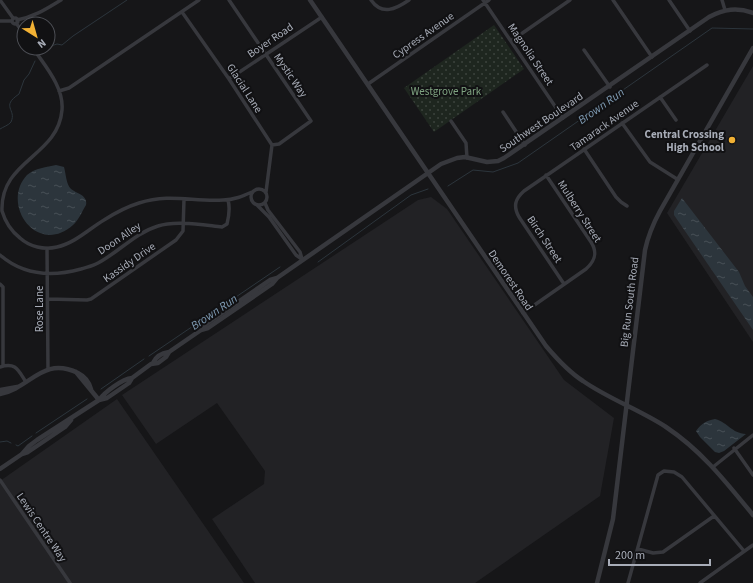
<svg xmlns="http://www.w3.org/2000/svg" width="753" height="583" font-family="'Source Sans 3',sans-serif">
  <style>
    .built { fill: #222225 }
    .park { fill: url(#park-dots) }
    .water { fill: url(#water-ripples) }
    .lines { fill: none; stroke-linecap: round; stroke-linejoin: round }
    .stream { stroke: #2c353c; stroke-width: 1 }
    .minor { stroke: #37383d; stroke-width: 3.5 }
    .tertiary { stroke: #37383d; stroke-width: 4.5 }
    .poi-dot { fill: #f2b134; stroke: #111113; stroke-width: 1.5 }
    .labels { text-anchor: middle; stroke-width: 4; stroke-linejoin: round; paint-order: stroke }
    .street-label { font-size: 11px; fill: #a8adb8; stroke: #111113 }
    .park-label { font-size: 11px; fill: #7fa381; stroke: #111113 }
    .poi-label { font-size: 11px; font-weight: bold; fill: #a8adb8; stroke: #111113; text-anchor: end }
    .water-label { font-size: 12px; font-style: italic; fill: #7f9bb3; stroke: #111113 }
  </style>
  <defs>
    <pattern id="park-dots" width="8" height="8" patternUnits="userSpaceOnUse"><rect width="8" height="8" fill="#1e261f"/><path d="M2 2h.1M6 6h.1" fill="none" stroke="#3c433d" stroke-width="1.8" stroke-linecap="round"/></pattern>
    <pattern id="water-ripples" width="26" height="14" patternUnits="userSpaceOnUse"><rect width="26" height="14" fill="#2c353c"/><path d="M2 4q2-2 4 0t4 0M15 11q2-2 4 0t4 0" fill="none" stroke="#485056"/></pattern>
  </defs>
  <rect width="100%" height="100%" fill="#161618"/>
  <path class="built" d="M753 66V342L667 213Z
    M431 197 447 209 564 380 614 418 600 496 475 583H255L212 519 264 484 265 471 217 403 156 444 122 395 418 200Z
    M117 399 244 583H0V481Z"/>
  <path class="park" d="M494 25 524 69 434 132 404 88Z"/>
  <path class="water" d="M56 165 64 167C66 174 66 184 71 189 77 194 88 195 86 205 82 211 79 220 73 225 37 257 0 204 27 175 35 168 47 167 56 165Z
    M682 198 739 272 745 286 753 297V330L674 215V211Z
    M715 419C729 423 731 433 746 434L724 451 719 453 715 452 700 437 696 431C702 423 706 421 715 419Z"/>
  <g class="lines">
    <path class="stream" d="M48 47 57 44 62 45 73 36 127 0
      M44 53 47 48
      M0 129C3 127 9 125 11 122 17 109 0 107 19 94L24 80 29 74 35 61
      M448 186 473 170 493 172 518 163 712 28 753 29
      M318 262 411 195 428 189
      M149 356 280 267
      M101 389 144 359
      M36 433 87 399
      M0 442 7 441 11 443
      M16 445 18 446 32 436"/>
    <path class="minor" d="M0 0 13 18
      M229 0 311 121 279 144 272 145
      M371 0C382 16 396 9 409 0
      M483 0 563 118
      M613 0 652 57
      M669 0 690 31
      M722 0 725 10
      M182 12 229 79 272 145 266 192
      M12 21a3 3 0 1 1 6 0a3 3 0 1 1-6 0Z
      M17 20C34 17 46 9 61 0
      M0 21H12
      M16 23 24 34
      M511 41 570 0
      M33 48C45 66 64 87 62 110 58 157 0 160 2 211 5 221 11 231 20 238 30 247 44 250 57 247 75 243 89 229 104 220 115 213 126 207 139 203 170 193 193 202 223 200 234 200 243 196 252 192
      M584 50 610 87
      M229 79 322 17
      M368 84 489 0
      M59 91 69 88 199 0
      M660 97 676 120
      M503 112 525 145
      M451 121 466 143 467 158
      M622 123 650 162 677 179
      M584 149 616 197 621 202 627 206
      M251 197a8 8 0 1 1 16 0a8 8 0 1 1-16 0Z
      M265 203 268 210 300 252 302 259
      M257 205 269 217 296 255 303 260
      M47 248 48 369
      M0 255C23 275 52 277 81 269 87 267 93 266 98 263 119 252 135 233 158 226 175 220 203 225 222 227L227 224C229 216 230 207 228 200
      M0 284 3 287V366
      M564 284 519 217C513 206 515 199 524 191L707 65
      M48 299 87 300 91 299 176 240 183 231 184 199
      M523 313 586 269C595 261 598 253 591 242L546 175
      M0 367C16 362 18 370 26 382
      M734 448 753 475
      M713 467 753 435
      M0 480 70 583
      M638 549 653 553 663 552 714 516
      M628 583 658 475 664 471 674 472 682 477 744 551
      M700 583 753 545"/>
    <path class="tertiary" d="M310 0 546 346C557 359 569 372 583 381 609 399 640 410 666 427 702 451 726 482 753 515
      M201 330 206 324 270 280 277 278 441 164 457 158 465 157 487 162 498 161 504 158 709 17C724 9 737 7 753 13
      M153 363C156 356 162 353 169 352
      M76 372 99 400
      M0 390 17 387
      M0 394C31 388 42 356 78 373 84 376 89 382 91 389
      M99 400C105 392 122 379 132 378
      M22 454 28 452 65 427 71 420
      M0 469 22 454 29 446 37 440 99 400 107 398 129 383 132 378 151 364 158 363 166 357 169 352 201 330 208 328 272 284 277 278
      M597 583 613 519 645 250C648 236 653 224 660 211L753 48"/>
  </g>
  <circle class="poi-dot" cx="732" cy="140" r="4"/>
  <g class="labels">
    <g class="street-label">
      <text transform="translate(423 35) rotate(-35)" y="4">Cypress Avenue</text>
      <text transform="translate(270 40) rotate(-34)" y="4">Boyer Road</text>
      <text transform="translate(531 54) rotate(56)" y="4">Magnolia Street</text>
      <text transform="translate(291 75) rotate(56)" y="4">Mystic Way</text>
      <text transform="translate(245 88) rotate(57)" y="4">Glacial Lane</text>
      <text transform="translate(541 122) rotate(-34)" y="4">Southwest Boulevard</text>
      <text transform="translate(604 125) rotate(-35)" y="4">Tamarack Avenue</text>
      <text transform="translate(580 211) rotate(57)" y="4">Mulberry Street</text>
      <text transform="translate(119 238) rotate(-34)" y="4">Doon Alley</text>
      <text transform="translate(545 239) rotate(56)" y="4">Birch Street</text>
      <text transform="translate(129 262) rotate(-35)" y="4">Kassidy Drive</text>
      <text transform="translate(511 280) rotate(56)" y="4">Demorest Road</text>
      <text transform="translate(629 302) rotate(-83)" y="4">Big Run South Road</text>
      <text transform="translate(39 309) rotate(-90)" y="4">Rose Lane</text>
      <text transform="translate(42 527) rotate(56)" y="4">Lewis Centre Way</text>
    </g>
    <g class="park-label">
      <text x="446" y="95">Westgrove Park</text>
    </g>
    <g class="poi-label">
      <text x="724" y="138">Central Crossing<tspan x="724" dy="13">High School</tspan></text>
    </g>
    <g class="water-label">
      <text transform="translate(601 106) rotate(-35)" y="4">Brown Run</text>
      <text transform="translate(214 312) rotate(-34)" y="4">Brown Run</text>
    </g>
  </g>
  <g transform="translate(36 36) rotate(143)"><circle r="19" fill="#111113" stroke="#4d4f55"/>
  <path d="M0-3L7 15L0 10L-7 15Z" fill="#f2b134"/>
  <text y="-6" font-size="11" font-weight="bold" text-anchor="middle" fill="#a8adb8">N</text>
  </g>
  <path d="M609 559v6h101v-6" fill="none" stroke="#a8adb8" stroke-width="2"/>
  <text x="615" y="559" font-size="12" fill="#a8adb8" stroke="#111113" stroke-width="3" paint-order="stroke">200 m</text>
</svg>
